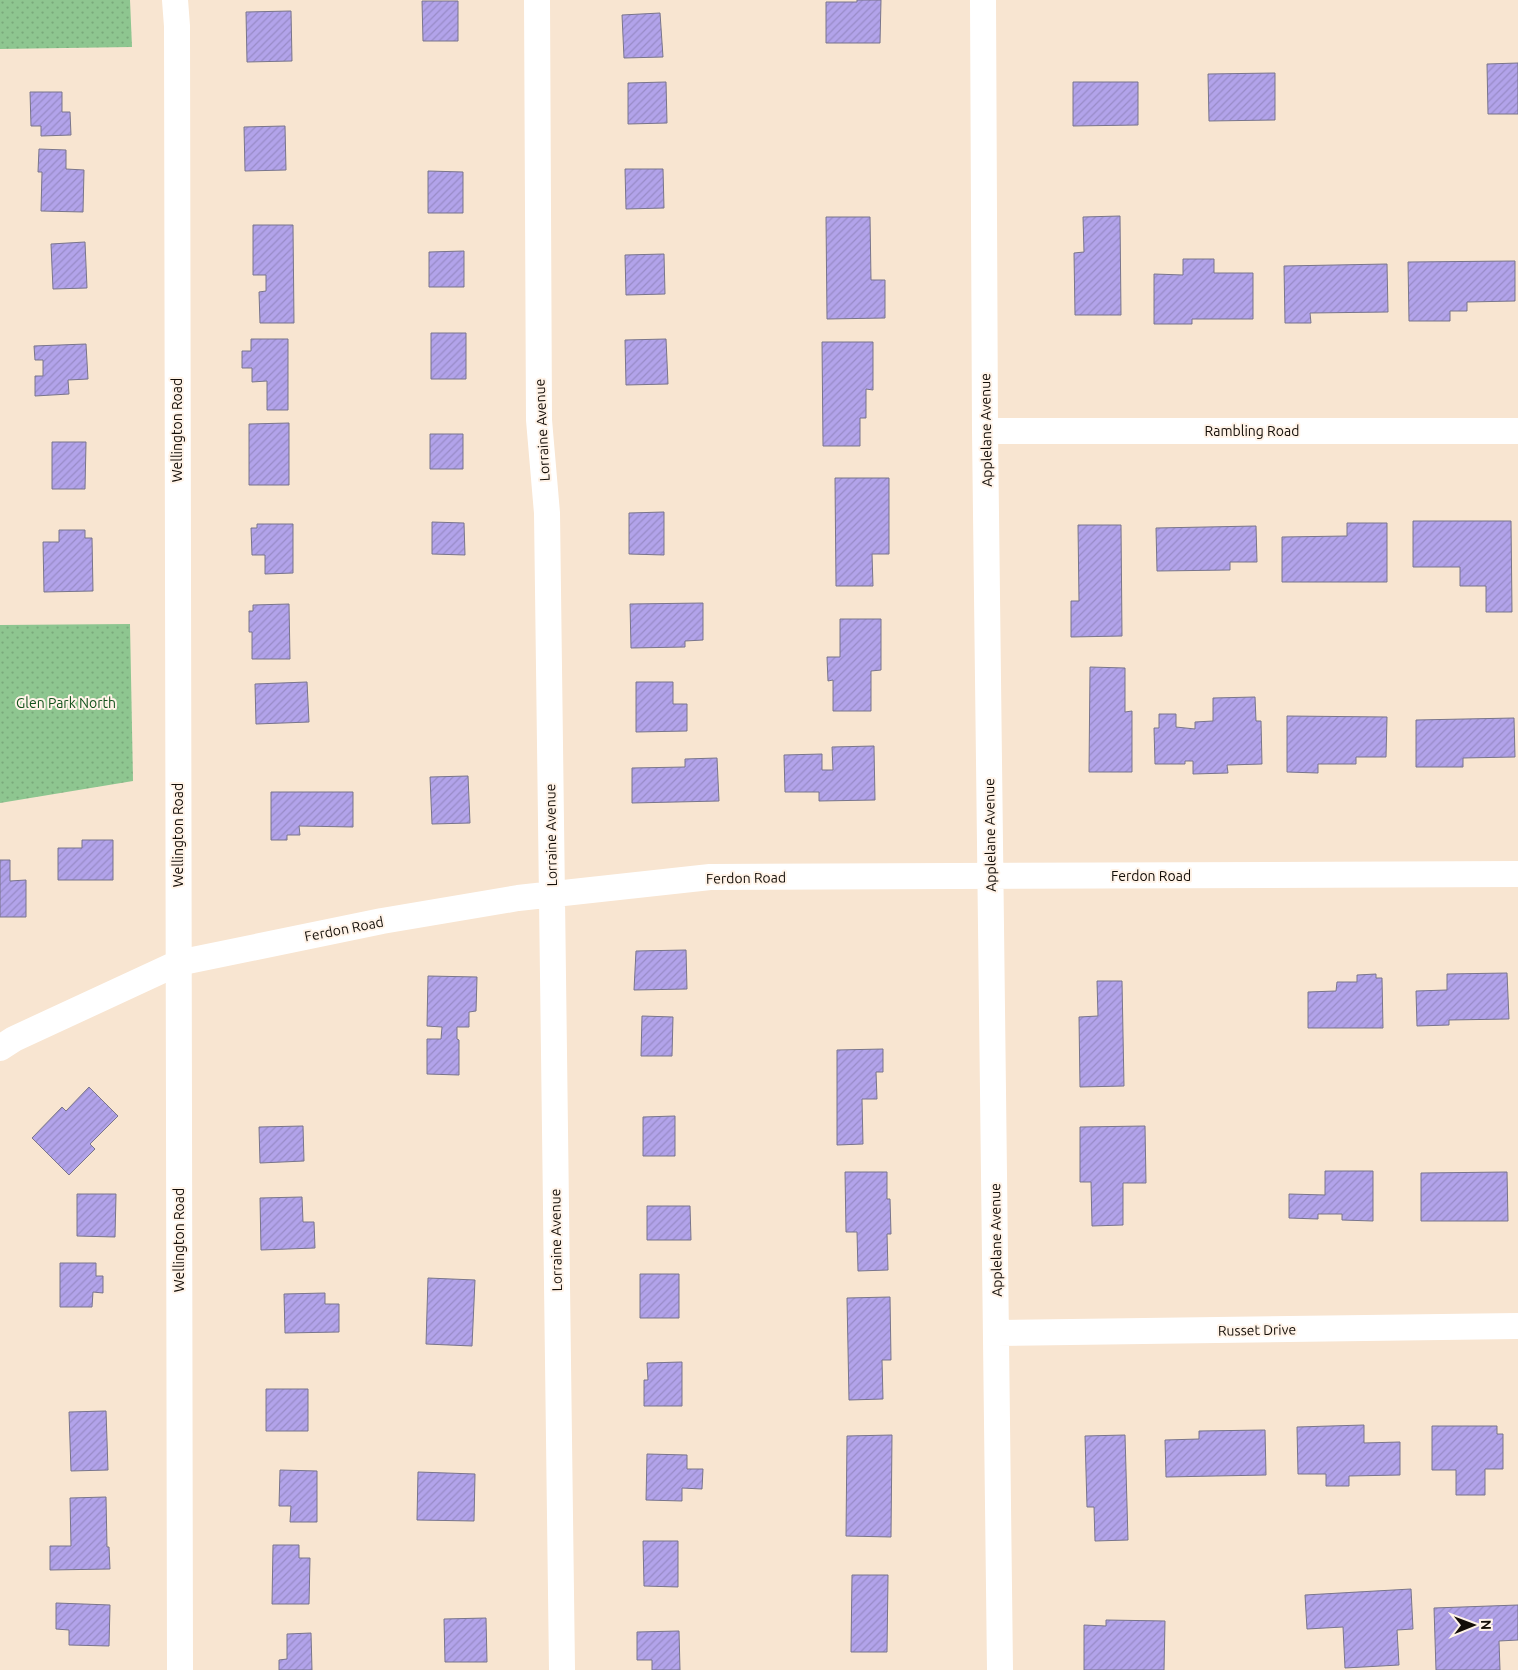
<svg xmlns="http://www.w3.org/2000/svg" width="1518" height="1670" font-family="Ubuntu,sans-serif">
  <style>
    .park { fill: url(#park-dots) }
    .building { fill: url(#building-hatch); stroke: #79758b }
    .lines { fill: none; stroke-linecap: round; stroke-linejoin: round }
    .street { stroke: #fff; stroke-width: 26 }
    .labels { text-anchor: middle; stroke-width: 4; stroke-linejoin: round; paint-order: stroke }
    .street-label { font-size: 14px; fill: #130d07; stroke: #fff3e8 }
    .park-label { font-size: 14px; fill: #13521c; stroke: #fff3e8 }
  </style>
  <defs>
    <pattern id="park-dots" width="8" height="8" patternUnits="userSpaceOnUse" patternTransform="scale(1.25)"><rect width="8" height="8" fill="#8ec690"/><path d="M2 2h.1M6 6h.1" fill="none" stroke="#7aa97b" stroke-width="1.8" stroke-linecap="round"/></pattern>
    <pattern id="building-hatch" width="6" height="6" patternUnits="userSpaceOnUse" patternTransform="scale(1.25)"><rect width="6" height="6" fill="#b2a3ea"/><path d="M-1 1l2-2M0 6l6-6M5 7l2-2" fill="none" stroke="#988bc7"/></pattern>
  </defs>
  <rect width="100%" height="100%" fill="#f8e5d1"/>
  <path class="park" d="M0 0H130L132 47 0 49Z
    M130 624 133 781 0 803V625Z"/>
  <path class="building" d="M857 0H881L880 43H826V2H857Z
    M422 1H458V41H423Z
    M291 11 292 61 247 62 246 12Z
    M660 13 663 57 624 58 622 15Z
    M1518 63V114H1488L1487 64Z
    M1275 73V120L1209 121 1208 74Z
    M666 82 667 123 628 124V83Z
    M1073 82H1138V125L1073 126Z
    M30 92H62V112H70L71 135 41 136V126H31Z
    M285 126 286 170 245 171 244 127Z
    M39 149 66 150V169L84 170 83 212 41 211 42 172H38Z
    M625 169H663L664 208 626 209Z
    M428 171 463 172V213H428Z
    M1120 216 1121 315H1075L1074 253 1084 252 1083 217Z
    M826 217H870L871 280H885V318L827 319Z
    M253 225H293L294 323H260L259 292 266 291V275H253Z
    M85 242 87 288 53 289 51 244Z
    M464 251V287H429V252Z
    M664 254 665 294 626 295 625 255Z
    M1183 259H1214V273H1253V319H1192V324H1154V274L1183 275Z
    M1515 261V301L1467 302V311H1450V321H1409L1408 262Z
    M1387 264 1388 312 1310 313 1311 323H1285L1284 266Z
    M431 333H466V379H431Z
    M251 339H288V410H267V381L252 382V368H242V351H251Z
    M666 339 668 384 626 385 625 340Z
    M822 342H873V390L866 389V418H860V446H823Z
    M86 344 88 379 68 380 69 394 35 396V376H43V360H35L34 346Z
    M289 423V485H249V424Z
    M430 434H463V469H430Z
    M52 442H86L85 489H52Z
    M835 478H889V554H872L873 586H836Z
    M664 512V555L629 554V513Z
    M1413 521H1511L1512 612H1486V586H1460V567H1413Z
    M432 522 464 523 465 555 432 554Z
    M1347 523H1387V582H1282V537L1347 536Z
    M257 524H293V573L265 574V555H252L251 528H257Z
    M1078 525H1121L1122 636 1071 637V601H1079Z
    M1256 526 1257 562H1230V570L1157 571 1156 528Z
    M59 530H85V538H92L93 591 44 592 43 542H59Z
    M703 603V640L685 641V647L631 648 630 604Z
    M289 604 290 659H252V632H249V611H253V605Z
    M840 619H881V670L871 671V711H833V680L828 681 827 657H840Z
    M1090 667 1125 668V712L1132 711V772H1089Z
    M307 682 309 722 256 724 255 684Z
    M636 682H673V704H687V731L636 732Z
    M1255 697 1256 721H1261L1262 764 1227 765 1228 773 1193 774V761H1185V764H1155L1154 728H1159V714H1176V727L1195 729V722L1213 721V698Z
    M1287 716 1387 717 1386 757H1356V764H1318V773L1287 772Z
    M1514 718 1515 757 1463 758V767H1416V720Z
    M874 746 875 800 819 801V792H785L784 755 822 754V770H833L832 747Z
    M717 758 719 801 632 803V768L685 767V759Z
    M468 776 470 823 432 824 430 777Z
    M271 792H353V827L299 826 300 835H287V840H271Z
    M82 840H113V880H58V848H82Z
    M0 860H10V881L26 880V917H0Z
    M686 950 687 989 634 990 636 951Z
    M1507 973 1509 1019 1449 1020V1025L1417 1026 1416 991 1447 990V974Z
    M1376 974V978H1382L1383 1028H1308V992L1336 991 1337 982H1357V975Z
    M428 976 477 977 476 1011 469 1012V1027H457V1039L459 1040V1075L427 1074V1039H441L442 1027 427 1026Z
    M1097 981H1122L1124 1086 1080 1087 1079 1017 1098 1016Z
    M642 1016 673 1017 672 1056H641Z
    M883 1049V1072H876L877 1099H862L863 1144 837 1145V1050Z
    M89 1087 118 1116 90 1144 95 1149 69 1175 32 1138 62 1107 66 1111Z
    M675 1116V1156H643V1117Z
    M303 1126 304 1161 260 1163 259 1127Z
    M1145 1126 1146 1183H1123V1225L1092 1226 1091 1182H1080V1127Z
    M1325 1171H1373V1221L1342 1220V1214H1318V1219L1289 1218V1194L1325 1195Z
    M845 1172H887V1199H890L891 1234H887L888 1270 858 1271 857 1232H846Z
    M1507 1172 1508 1221H1421V1173Z
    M77 1194H116L115 1237 77 1236Z
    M302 1197 303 1222H314L315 1248 261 1250 260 1198Z
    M647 1206H690L691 1240H647Z
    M60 1263H96V1276H103V1293L93 1292 92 1307H60Z
    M640 1274H679V1318H640Z
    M428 1278 475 1280 472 1346 426 1344Z
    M325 1293V1304H339V1332L285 1333 284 1294Z
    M890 1297 891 1360H882L883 1399 849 1400 847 1298Z
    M682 1362V1406H644V1380H648L647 1363Z
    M266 1389H308V1431H266Z
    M106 1411 108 1470 71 1471 69 1412Z
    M1364 1425V1443L1400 1442V1475L1349 1476V1486H1326V1474H1298L1297 1427Z
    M1432 1426H1497V1434H1503V1469H1485V1495H1456V1470H1432Z
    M1265 1430 1266 1475 1166 1477 1165 1440 1199 1439V1431Z
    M892 1435 891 1537 846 1536 847 1436Z
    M1125 1435 1128 1540 1095 1541 1094 1507H1087L1085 1436Z
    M647 1454 687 1455V1469H703L702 1489 682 1488V1501L646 1500Z
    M280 1470 317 1471V1522H290L291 1506H279Z
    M418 1472 475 1474 474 1521 417 1520Z
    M106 1497 107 1547H109L110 1569 50 1570V1546H71L70 1498Z
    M643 1541H678V1587L644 1586Z
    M273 1545H299V1558H310L309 1604H272Z
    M852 1575H888L887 1652H851Z
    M1411 1589 1413 1629 1397 1630 1399 1665 1345 1668 1343 1627 1307 1629 1305 1595Z
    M56 1603 110 1605 109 1646 69 1645V1630L56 1629Z
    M1518 1605V1640L1499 1641 1500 1670H1436L1434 1608Z
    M486 1618 487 1662H445L444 1619Z
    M1106 1620 1165 1621 1164 1670H1084V1625L1106 1626Z
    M679 1631 680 1670H652V1660H637V1632Z
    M311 1633 312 1670H279V1660L287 1659V1634Z"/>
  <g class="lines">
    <path class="street" d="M175 0 177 26 180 1670
      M537 0 539 420 547 513 562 1670
      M983 0 985 431 1000 1670
      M985 431H1518
      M0 1048 14 1039 178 963 382 921 518 898 710 877 1518 874
      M997 1333 1518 1326"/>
  </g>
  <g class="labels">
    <g class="street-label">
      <text transform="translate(177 430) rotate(-90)" y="5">Wellington Road</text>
      <text transform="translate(542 430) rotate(-93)" y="5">Lorraine Avenue</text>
      <text transform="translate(986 430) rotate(-91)" y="5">Applelane Avenue</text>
      <text x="1252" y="436">Rambling Road</text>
      <text transform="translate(178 835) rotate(-90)" y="5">Wellington Road</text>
      <text transform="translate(551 835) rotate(-91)" y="5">Lorraine Avenue</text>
      <text transform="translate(990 835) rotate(-91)" y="5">Applelane Avenue</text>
      <text x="1151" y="881">Ferdon Road</text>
      <text transform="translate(746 878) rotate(-1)" y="5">Ferdon Road</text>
      <text transform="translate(344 929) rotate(-11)" y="5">Ferdon Road</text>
      <text transform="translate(179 1240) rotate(-90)" y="5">Wellington Road</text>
      <text transform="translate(556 1240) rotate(-91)" y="5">Lorraine Avenue</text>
      <text transform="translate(996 1240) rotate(-91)" y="5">Applelane Avenue</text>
      <text transform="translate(1257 1330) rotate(-1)" y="5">Russet Drive</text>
    </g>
    <g class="park-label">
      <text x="66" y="708">Glen Park North</text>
    </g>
  </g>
  <g transform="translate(1473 1625) rotate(89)" stroke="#fff3e8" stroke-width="4" paint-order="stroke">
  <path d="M0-4L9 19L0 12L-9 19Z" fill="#130d07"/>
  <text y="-8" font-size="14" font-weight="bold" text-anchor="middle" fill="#130d07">N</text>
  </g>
</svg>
